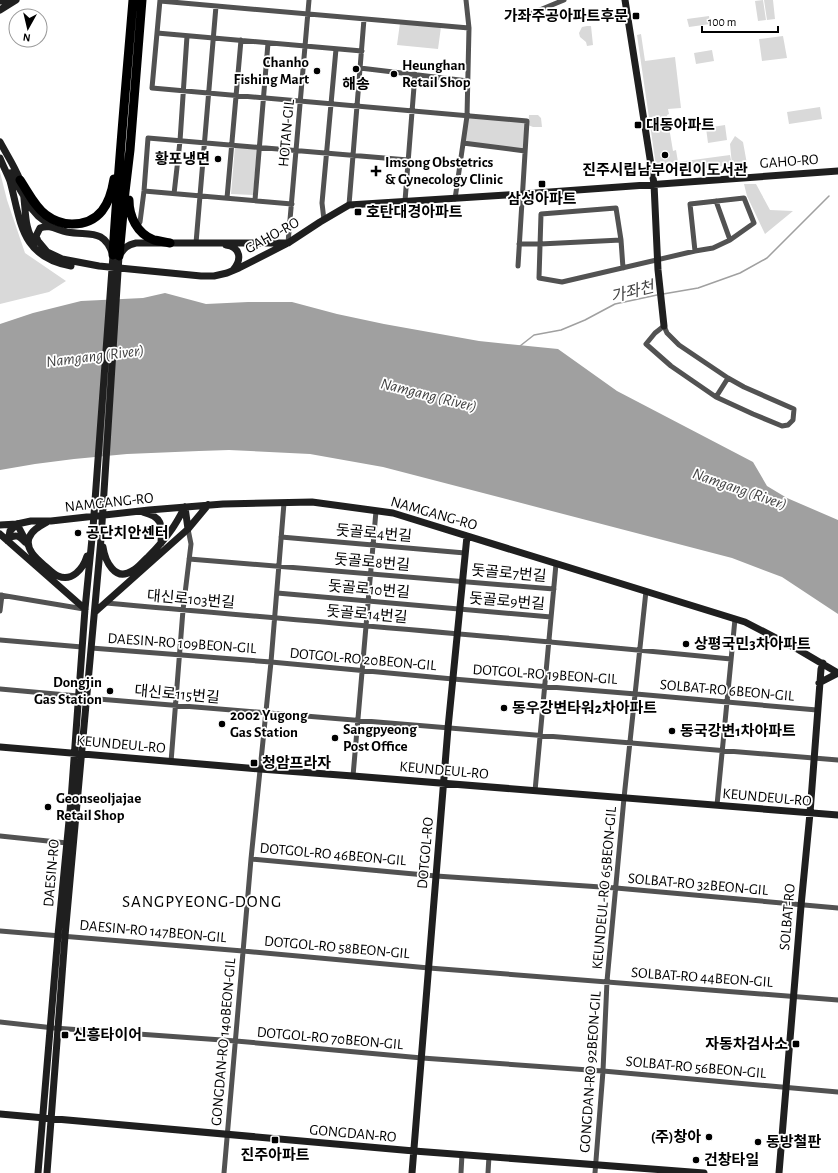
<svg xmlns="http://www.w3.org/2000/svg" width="838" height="1173" font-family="'Alegreya Sans','Noto Sans KR',sans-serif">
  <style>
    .green { fill: #d9d9d9 }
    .water { fill: #a0a0a0 }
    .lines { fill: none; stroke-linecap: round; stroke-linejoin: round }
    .stream { stroke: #a0a0a0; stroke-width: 1.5 }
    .street { stroke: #525252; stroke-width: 5 }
    .secondary { stroke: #1f1f1f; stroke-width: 7 }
    .highway { stroke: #000; stroke-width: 9 }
    .poi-dot { fill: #000; stroke: #fff; stroke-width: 1.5 }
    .labels { text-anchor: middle; stroke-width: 3.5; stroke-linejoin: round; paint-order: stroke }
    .poi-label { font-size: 15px; font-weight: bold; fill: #000; stroke: #fff; text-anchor: start }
    .street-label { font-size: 15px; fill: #000; stroke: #fff }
    .water-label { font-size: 16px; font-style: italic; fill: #414141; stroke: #fff }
    .quarter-label { font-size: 17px; letter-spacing: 1px; fill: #000; stroke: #fff }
  </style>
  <rect width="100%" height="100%" fill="#fff"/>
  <path class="green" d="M763 0 766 20 758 21 755 1Z
    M764 0H773L775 19 767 20Z
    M709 16 710 24 689 27 687 19Z
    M400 23 441 27 438 49 397 45Z
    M587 26H591L593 45 587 46 586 42 580 37 579 33 582 27Z
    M641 34 645 61 675 57 681 108 668 109 669 114 667 115 673 151 676 150 678 162 730 155 732 165 663 173 656 166 637 35Z
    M783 36 787 58 762 61 759 39Z
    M712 50 714 61 696 64 694 53Z
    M820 107 822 119 789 124 787 112Z
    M529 115H538L541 118 542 127H533L528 125Z
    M468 117 525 121 524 150 465 143Z
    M725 125 727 140 708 143 706 128Z
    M735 136 743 142 747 164 732 165 730 144Z
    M235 147 257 149 253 195 231 194Z
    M0 172 7 200 25 253 66 281 49 292 0 304Z
    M744 184H756L770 210 793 211 765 234 747 196Z"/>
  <path class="water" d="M165 293 206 304 248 302H292L337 314 384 324 479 341 558 349 617 391 753 462 767 486 787 498 838 520V614L782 577 732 558 383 467 310 454 229 450 199 451 127 454 74 459 35 464 0 470V324L33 313 81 301 143 298Z"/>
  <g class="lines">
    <path class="stream" d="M663 294 698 288 740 273 767 258 829 196
      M520 346 534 335 561 330 585 320 615 304 657 295"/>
    <path class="street" d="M160 0 152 88 527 121 518 266
      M160 1 469 28
      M530 14 564 0
      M157 33 362 51
      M360 68 468 81
      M463 143 525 151
      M144 191 292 204
      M174 194 180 141 187 36
      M227 198 241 40
      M455 199 467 116 469 28 466 0
      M255 200 268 43
      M405 201 415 74
      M716 201 730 240
      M349 205 364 19
      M324 220 322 203 336 49
      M137 227 140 222 144 191 148 138 408 160
      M196 243 216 6
      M288 243 309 0
      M519 244H540L621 240
      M623 268 621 240 616 208 541 214 539 278 562 282 695 251 713 248 730 240 754 223 744 198 690 204 695 251
      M664 326 667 333 679 345 728 378 744 387 794 409 793 420 788 425 782 426 753 414 716 397 671 366 646 344 655 333Z
      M716 397 728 378
      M281 537 465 553
      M189 559 554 589
      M277 593 551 617
      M0 595 84 609
      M106 603C314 622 523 638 731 659
      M0 611 2 595
      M0 640 82 647
      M91 648 271 662 453 679 636 694 817 710
      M0 689 78 696
      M86 698 838 760
      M171 762 183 610 191 544 188 529
      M353 776 376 511
      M535 791 556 564
      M717 805 735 619
      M0 836 67 843
      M251 859 436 876 616 888 838 908
      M0 931 243 951 429 968 838 1000
      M0 1022 54 1028 236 1041 422 1058 603 1071 838 1092
      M224 1173 251 859 271 662 284 503
      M461 1173 462 1154
      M488 1173 489 1156
      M595 1173 603 1071 607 981 624 798 646 591"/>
    <path class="secondary" d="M625 0 654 184 658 270 664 326
      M0 1 7 0
      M0 10 16 0
      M0 142C7 155 15 167 20 180 28 199 21 226 35 243
      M0 158C3 166 7 173 10 181 21 221 20 257 71 266
      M10 173 31 208 38 216 52 227
      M226 245C241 247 242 260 233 270
      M45 251 62 259 99 266 201 276H214L227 273 239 268 288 243 320 222 349 205 522 194 838 171
      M185 507 188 529
      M143 512C163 517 162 525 161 543
      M47 522C40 526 32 530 29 538 25 550 38 560 45 566 49 569 53 574 58 576 72 582 83 569 87 556
      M0 525 17 524 31 521H51L149 510 223 504 312 502 393 513 745 622 799 650 838 673
      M0 534 85 609
      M8 538C17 534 19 536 25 542
      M8 541 10 531 17 524 28 545
      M103 547C105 561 115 582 132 571 138 568 143 561 148 557 157 548 165 539 172 529 177 522 181 514 185 507
      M95 612 188 529 208 505
      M819 683 838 673
      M0 747 260 769 353 776 838 815
      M0 1114 414 1151 704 1173
      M38 1173 58 935 71 800 85 609 93 528 113 255C104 228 90 236 67 232 57 230 50 224 40 228L36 236 38 241 48 253
      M47 1173 65 936 101 539 119 256C124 248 127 245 136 243H288
      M412 1173 448 728 467 536
      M779 1173 801 906 810 813 821 669 823 663"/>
    <path class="highway" d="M20 180C28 192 35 207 46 215 54 221 62 224 72 224 100 224 110 204 114 179
      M129 200C129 216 137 234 154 240 159 241 165 242 170 243
      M113 255C118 170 126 85 133 0
      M119 256 125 192 130 150 142 0"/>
  </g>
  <g class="poi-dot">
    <rect x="632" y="12" width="8" height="8" rx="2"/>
    <circle cx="356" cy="69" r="4"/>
    <circle cx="317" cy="71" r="4"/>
    <circle cx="394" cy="74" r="4"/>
    <rect x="634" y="121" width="8" height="8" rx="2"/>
    <circle cx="665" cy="155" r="4"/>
    <circle cx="218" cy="159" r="4"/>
    <path d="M374 165h4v4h4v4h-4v4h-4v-4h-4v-4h4z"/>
    <rect x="538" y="180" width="8" height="8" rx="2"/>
    <rect x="354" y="208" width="8" height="8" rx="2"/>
    <circle cx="78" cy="533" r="4"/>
    <circle cx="686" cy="644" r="4"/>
    <circle cx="110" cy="691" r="4"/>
    <circle cx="504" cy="708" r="4"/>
    <circle cx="222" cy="724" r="4"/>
    <circle cx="672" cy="731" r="4"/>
    <circle cx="335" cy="738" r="4"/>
    <rect x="250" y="759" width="8" height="8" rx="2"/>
    <circle cx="48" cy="807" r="4"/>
    <rect x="61" y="1031" width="8" height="8" rx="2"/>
    <rect x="792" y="1040" width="8" height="8" rx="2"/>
    <circle cx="709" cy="1137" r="4"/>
    <rect x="271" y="1136" width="8" height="8" rx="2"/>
    <circle cx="758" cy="1142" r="4"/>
    <circle cx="696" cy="1160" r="4"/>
  </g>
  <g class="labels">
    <g class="poi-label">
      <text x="628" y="21" text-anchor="end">가좌주공아파트후문</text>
      <text x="309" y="67" text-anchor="end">Chanho<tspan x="309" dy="17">Fishing Mart</tspan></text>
      <text x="402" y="70">Heunghan<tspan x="402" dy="17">Retail Shop</tspan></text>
      <text x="356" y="89" text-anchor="middle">해송</text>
      <text x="646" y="130">대동아파트</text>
      <text x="210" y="164" text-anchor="end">황포냉면</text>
      <text x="385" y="167">Imsong Obstetrics<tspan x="385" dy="17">&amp; Gynecology Clinic</tspan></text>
      <text x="665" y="175" text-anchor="middle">진주시립남부어린이도서관</text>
      <text x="542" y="204" text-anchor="middle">삼성아파트</text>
      <text x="366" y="217">호탄대경아파트</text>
      <text x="86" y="538">공단치안센터</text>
      <text x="694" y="649">상평국민3차아파트</text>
      <text x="102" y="687" text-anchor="end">Dongjin<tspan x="102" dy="17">Gas Station</tspan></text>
      <text x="512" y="713">동우강변타워2차아파트</text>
      <text x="230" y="720">2002 Yugong<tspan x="230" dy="17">Gas Station</tspan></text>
      <text x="343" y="734">Sangpyeong<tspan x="343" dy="17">Post Office</tspan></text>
      <text x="680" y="736">동국강변1차아파트</text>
      <text x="262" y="768">청암프라자</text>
      <text x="56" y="803">Geonseoljajae<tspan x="56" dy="17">Retail Shop</tspan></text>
      <text x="73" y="1040">신흥타이어</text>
      <text x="788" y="1049" text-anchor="end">자동차검사소</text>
      <text x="701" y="1142" text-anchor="end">(주)창아</text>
      <text x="766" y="1147">동방철판</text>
      <text x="275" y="1160" text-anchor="middle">진주아파트</text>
      <text x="704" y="1165">건창타일</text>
    </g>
    <g class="street-label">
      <text transform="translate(286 133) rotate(-85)" y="5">HOTAN-GIL</text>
      <text transform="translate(789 161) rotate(-4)" y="5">GAHO-RO</text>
      <text transform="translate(272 235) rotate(-29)" y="5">GAHO-RO</text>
      <text transform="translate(109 502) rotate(-6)" y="5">NAMGANG-RO</text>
      <text transform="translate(434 513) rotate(16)" y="5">NAMGANG-RO</text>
      <text transform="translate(374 533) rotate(5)" y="5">돗골로4번길</text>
      <text transform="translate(372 562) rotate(5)" y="5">돗골로8번길</text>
      <text transform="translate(509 573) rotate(5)" y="5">돗골로7번길</text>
      <text transform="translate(369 589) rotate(5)" y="5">돗골로10번길</text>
      <text transform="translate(191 599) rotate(5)" y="5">대신로103번길</text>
      <text transform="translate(507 601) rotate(5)" y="5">돗골로9번길</text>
      <text transform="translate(367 614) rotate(5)" y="5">돗골로14번길</text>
      <text transform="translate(182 643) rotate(4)" y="5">DAESIN-RO 109BEON-GIL</text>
      <text transform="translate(363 659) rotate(5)" y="5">DOTGOL-RO 20BEON-GIL</text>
      <text transform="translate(545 674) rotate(4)" y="5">DOTGOL-RO 19BEON-GIL</text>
      <text transform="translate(727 690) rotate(5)" y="5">SOLBAT-RO 6BEON-GIL</text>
      <text transform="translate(177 694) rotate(5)" y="5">대신로115번길</text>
      <text transform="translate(121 744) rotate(5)" y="5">KEUNDEUL-RO</text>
      <text transform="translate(444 770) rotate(5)" y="5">KEUNDEUL-RO</text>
      <text transform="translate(767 797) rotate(5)" y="5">KEUNDEUL-RO</text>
      <text transform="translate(425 853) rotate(-85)" y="5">DOTGOL-RO</text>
      <text transform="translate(333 854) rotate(5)" y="5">DOTGOL-RO 46BEON-GIL</text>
      <text transform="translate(51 873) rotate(-85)" y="5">DAESIN-RO</text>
      <text transform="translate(698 884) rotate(5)" y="5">SOLBAT-RO 32BEON-GIL</text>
      <text transform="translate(604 888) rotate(-85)" y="5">KEUNDEUL-RO 65BEON-GIL</text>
      <text transform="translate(787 917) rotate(-85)" y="5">SOLBAT-RO</text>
      <text transform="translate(153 931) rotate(5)" y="5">DAESIN-RO 147BEON-GIL</text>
      <text transform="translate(337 947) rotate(5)" y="5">DOTGOL-RO 58BEON-GIL</text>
      <text transform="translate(702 977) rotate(4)" y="5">SOLBAT-RO 44BEON-GIL</text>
      <text transform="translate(330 1038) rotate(5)" y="5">DOTGOL-RO 70BEON-GIL</text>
      <text transform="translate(223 1042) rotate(-85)" y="5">GONGDAN-RO 140BEON-GIL</text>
      <text transform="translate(696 1067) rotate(5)" y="5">SOLBAT-RO 56BEON-GIL</text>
      <text transform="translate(590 1072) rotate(-86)" y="5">GONGDAN-RO 92BEON-GIL</text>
      <text transform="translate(353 1133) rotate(5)" y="5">GONGDAN-RO</text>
    </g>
    <g class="water-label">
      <text transform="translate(632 291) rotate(-14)" y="6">가좌천</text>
      <text transform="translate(95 355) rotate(-7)" y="6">Namgang (River)</text>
      <text transform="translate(429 394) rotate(14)" y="6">Namgang (River)</text>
      <text transform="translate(740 488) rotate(19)" y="6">Namgang (River)</text>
    </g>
    <g class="quarter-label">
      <text x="202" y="907">SANGPYEONG-DONG</text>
    </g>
  </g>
  <g transform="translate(28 28) rotate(188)"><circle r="19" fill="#ffffff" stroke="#999999"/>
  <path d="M0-3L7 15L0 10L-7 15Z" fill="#000000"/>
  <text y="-6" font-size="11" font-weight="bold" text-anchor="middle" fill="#000000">N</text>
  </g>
  <path d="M702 26v6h76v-6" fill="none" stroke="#000000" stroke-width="2"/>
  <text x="708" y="26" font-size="12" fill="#000000" stroke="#ffffff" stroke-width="3" paint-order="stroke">100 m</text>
</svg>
